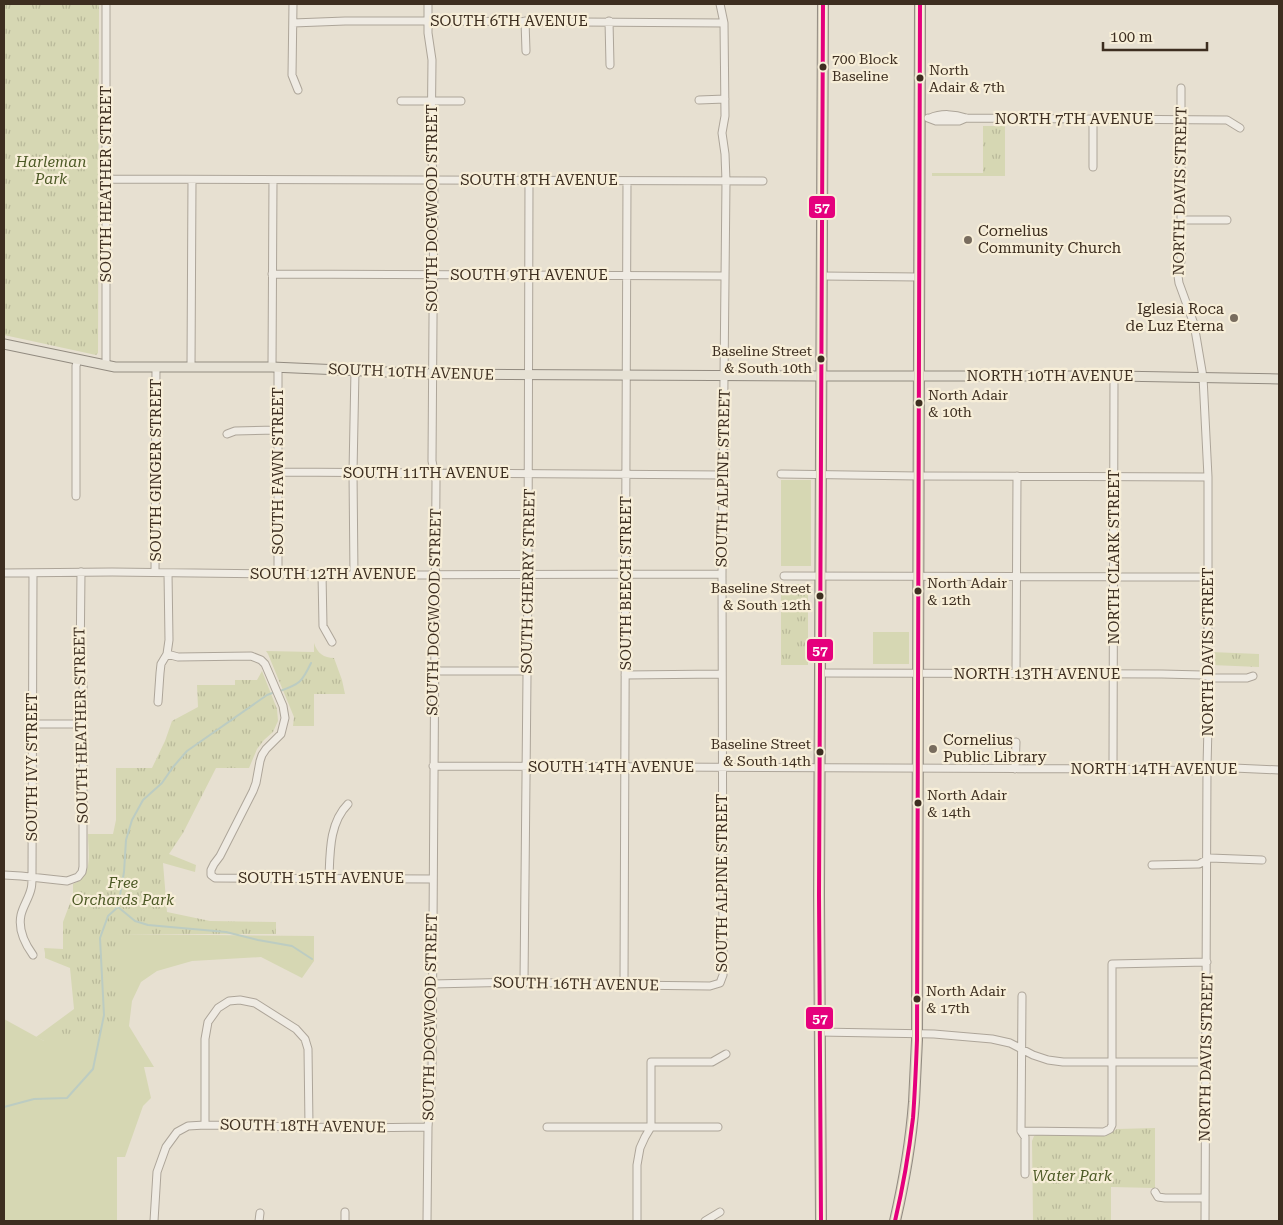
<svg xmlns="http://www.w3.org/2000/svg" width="1283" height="1225" font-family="'Roboto Serif',serif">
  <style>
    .green { fill: #d6d7b3 }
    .park { fill: url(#park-tufts) }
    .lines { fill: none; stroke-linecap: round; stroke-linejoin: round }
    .stream { stroke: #bcccc2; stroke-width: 2 }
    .minor-casing { stroke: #ada599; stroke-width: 9 }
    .major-casing { stroke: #928b80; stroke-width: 11 }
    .highway-casing { stroke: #928b80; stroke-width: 12 }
    .minor { stroke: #efebe3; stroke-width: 7 }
    .major { stroke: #e6e1d4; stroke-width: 9 }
    .highway { stroke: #dad1c2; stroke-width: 10 }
    .bus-1-casing { stroke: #f7eed8; stroke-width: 8 }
    .bus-1 { stroke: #e5007d; stroke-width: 4 }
    .bus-dot { fill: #3d2e20; stroke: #f7eed8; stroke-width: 2 }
    .poi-dot { fill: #786c5e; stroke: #f7eed8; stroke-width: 2 }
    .labels { text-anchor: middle; stroke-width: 4.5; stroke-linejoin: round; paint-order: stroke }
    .bus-label { font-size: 14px; fill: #3d2e20; stroke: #f7eed8; text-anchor: start }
    .street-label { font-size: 15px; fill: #3d2e20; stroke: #f7eed8 }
    .park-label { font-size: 15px; font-style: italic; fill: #4d5a26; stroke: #f7eed8 }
    .poi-label { font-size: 15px; fill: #3d2e20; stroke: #f7eed8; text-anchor: start }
    .line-badge { stroke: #f7eed8; stroke-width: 2 }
    .badge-label { font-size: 14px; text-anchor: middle; font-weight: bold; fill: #fff }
  </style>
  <defs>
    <pattern id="park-tufts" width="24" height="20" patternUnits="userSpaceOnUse" patternTransform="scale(1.25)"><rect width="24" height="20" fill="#d6d7b3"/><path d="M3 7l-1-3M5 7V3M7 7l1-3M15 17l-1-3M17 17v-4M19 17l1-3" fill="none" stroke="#b9b99a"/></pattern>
  </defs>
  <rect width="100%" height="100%" fill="#e7e0d1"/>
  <path class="green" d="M781 480H811V566H781Z
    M873 632H909V664H873Z
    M116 934 314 936V961L302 978 261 957 192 961 157 971 141 982 132 1001 129 1026 154 1067H144L151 1098 143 1106 125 1157H117V1221H4V1019L44 1041H116Z"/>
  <path class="park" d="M4 5H99L98 353 96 355 4 335Z
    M983 126H1005V176H932V173H983Z
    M781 584H808V665H781Z
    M314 643C317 653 324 658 334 658L342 680 345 694H314V726H293L294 717 268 654 266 651 314 652Z
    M1211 652 1259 654V667L1211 665Z
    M262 671 277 709 278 721 273 732 264 740 257 749 249 768H216L183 833 169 854 196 865 195 872 163 863 167 912 210 921 276 922V934H116V1041H44L36 1037 74 1009 70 968 45 958V953L44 948 63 949V922L73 895V884C94 877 88 851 88 834H113L116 820V768H152L165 741 172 721 198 707 197 685H235V680H257Z
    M1155 1128V1188L1111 1187V1221H1033L1032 1141 1034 1136 1039 1134H1105L1112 1132 1117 1129Z"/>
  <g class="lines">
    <path class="stream" d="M280 691C300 684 302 682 311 663
      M118 907 135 921 148 925 226 932 258 940 292 946 312 959
      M4 1107 34 1099 67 1098 93 1069 104 1015 100 938 108 916 118 907 124 872 126 840 132 820 143 800 162 783 173 767 187 751 267 695 275 692"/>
    <defs>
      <path id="minor" d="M293 4 292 75 298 90
        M525 21 526 51
        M609 21 610 65
        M293 23 345 21H428L724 23
        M1181 88V261L1178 276 1179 283 1194 324 1203 377 1208 477V669L1209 683 1207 768 1205 1221
        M699 100 725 99
        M401 101H461
        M928 118 936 121H959L966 118
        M930 118C941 113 955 114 966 118L1227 120 1240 128
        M1093 167V119
        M106 179 763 181
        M1181 220H1227
        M272 274 725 276
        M822 276 919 277
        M106 365V4
        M191 367 192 180
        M272 367 273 180
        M227 434 235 431 277 430
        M278 472 724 475
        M781 474 918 476 1208 477
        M76 496V366L78 359
        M155 572 156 367
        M4 573 112 572 354 575 722 574
        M33 573 32 877C32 881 32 886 31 889 29 898 23 906 21 915 18 929 25 944 33 955
        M278 574V367
        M322 574 323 626 332 642
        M354 575 353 472 355 370
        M784 576 1208 577
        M167 654 178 657 251 656 261 660 265 664 283 706 285 718 281 734 266 749 262 755 260 761 256 783 253 791 220 856 214 864 211 870V875L215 878 433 879
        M434 671H527
        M820 673 1162 674 1202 675 1214 678H1247L1253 676
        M1016 674 1017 476
        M625 675 722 674
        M158 702 160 673 161 664 167 654 169 640 168 573
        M32 724H83
        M433 766 1113 769 1201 771 1212 767 1279 770
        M1015 769 1016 742
        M1113 769 1114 376
        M1152 865 1199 864 1210 858 1262 860
        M4 875 21 876 67 881 78 877 82 872 83 867V683L80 671 81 572
        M329 878C330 853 329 823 348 804
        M524 982 528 574 529 180
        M432 984 524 982 624 985 710 986 720 983 723 975 722 574 726 181 725 154 722 133 725 116 724 23 720 4
        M624 985 627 181
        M819 1032 934 1034 992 1039 1010 1043 1033 1055 1048 1060 1063 1062H1206
        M205 1125V1039L208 1022 218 1008 229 1001 240 1000 255 1003 296 1029 305 1039 308 1049 309 1126
        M547 1127H718
        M1021 1131 1104 1132 1110 1129 1112 1125V964L1207 962
        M1021 1131 1022 996
        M1021 1131 1025 1137V1174
        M1155 1192 1158 1197 1165 1198H1205
        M154 1221 157 1172 166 1147 177 1132 188 1126 205 1125 356 1128 428 1127
        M259 1221 260 1213
        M345 1221V1212
        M427 1221 428 1127 432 1075 436 481 432 461 434 180 431 153 432 60 428 33V4
        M637 1221V1165L640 1148 645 1137 651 1127V1062H712L726 1054
        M705 1221 720 1212"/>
      <path id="major" d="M4 344 115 367H272L433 374 820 376H1114L1279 379"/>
      <path id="highway" d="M821 1221 819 895 823 4
        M895 1221C904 1182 911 1142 914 1102 915 1082 916 1061 917 1040L920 4"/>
    </defs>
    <use href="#minor" class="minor-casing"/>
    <use href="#major" class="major-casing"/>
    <use href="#highway" class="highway-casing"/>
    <use href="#minor" class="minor"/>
    <use href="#major" class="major"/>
    <use href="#highway" class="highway"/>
    <defs>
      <path id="bus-1" d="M821 1221 819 895 823 4
        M895 1221C903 1187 909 1152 913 1118 915 1092 916 1066 917 1040L920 4"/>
    </defs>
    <use href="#bus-1" class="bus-1-casing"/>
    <use href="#bus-1" class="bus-1"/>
  </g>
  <g class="bus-dot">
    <circle cx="823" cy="67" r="4.5"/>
    <circle cx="920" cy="78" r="4.5"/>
    <circle cx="821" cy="359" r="4.5"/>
    <circle cx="919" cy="403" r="4.5"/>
    <circle cx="918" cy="591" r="4.5"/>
    <circle cx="820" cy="596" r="4.5"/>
    <circle cx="820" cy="752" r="4.5"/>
    <circle cx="918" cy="803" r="4.5"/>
    <circle cx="917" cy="999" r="4.5"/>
  </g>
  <g class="poi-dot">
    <circle cx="968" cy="240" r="5"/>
    <circle cx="1234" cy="318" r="5"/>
    <circle cx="933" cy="749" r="5"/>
  </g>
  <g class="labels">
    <g class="bus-label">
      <text x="832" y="64">700 Block<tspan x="832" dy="17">Baseline</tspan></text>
      <text x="929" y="75">North<tspan x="929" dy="17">Adair &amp; 7th</tspan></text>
      <text x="812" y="356" text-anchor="end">Baseline Street<tspan x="812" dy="17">&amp; South 10th</tspan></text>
      <text x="928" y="400">North Adair<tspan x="928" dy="17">&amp; 10th</tspan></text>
      <text x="927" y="588">North Adair<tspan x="927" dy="17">&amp; 12th</tspan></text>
      <text x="811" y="593" text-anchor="end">Baseline Street<tspan x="811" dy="17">&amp; South 12th</tspan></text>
      <text x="811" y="749" text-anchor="end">Baseline Street<tspan x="811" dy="17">&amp; South 14th</tspan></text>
      <text x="927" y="800">North Adair<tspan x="927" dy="17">&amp; 14th</tspan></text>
      <text x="926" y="996">North Adair<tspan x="926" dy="17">&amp; 17th</tspan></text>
    </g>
    <g class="street-label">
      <text x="509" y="26">SOUTH 6TH AVENUE</text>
      <text x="1074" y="124">NORTH 7TH AVENUE</text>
      <text x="539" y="185">SOUTH 8TH AVENUE</text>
      <text transform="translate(106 184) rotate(-90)" y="5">SOUTH HEATHER STREET</text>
      <text transform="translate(1180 191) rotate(-89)" y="5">NORTH DAVIS STREET</text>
      <text transform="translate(432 208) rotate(-90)" y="5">SOUTH DOGWOOD STREET</text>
      <text x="529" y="280">SOUTH 9TH AVENUE</text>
      <text transform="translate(411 372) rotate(2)" y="5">SOUTH 10TH AVENUE</text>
      <text x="1050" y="381">NORTH 10TH AVENUE</text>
      <text transform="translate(156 470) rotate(-90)" y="5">SOUTH GINGER STREET</text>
      <text transform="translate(278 471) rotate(-90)" y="5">SOUTH FAWN STREET</text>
      <text x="426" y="478">SOUTH 11TH AVENUE</text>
      <text transform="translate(723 478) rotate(-89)" y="5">SOUTH ALPINE STREET</text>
      <text transform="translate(1114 557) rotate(-90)" y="5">NORTH CLARK STREET</text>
      <text x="333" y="579">SOUTH 12TH AVENUE</text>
      <text transform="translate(528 581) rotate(-89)" y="5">SOUTH CHERRY STREET</text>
      <text transform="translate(626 583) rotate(-90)" y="5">SOUTH BEECH STREET</text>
      <text transform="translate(434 612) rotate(-89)" y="5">SOUTH DOGWOOD STREET</text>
      <text transform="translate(1208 652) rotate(-90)" y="5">NORTH DAVIS STREET</text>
      <text x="1037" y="679">NORTH 13TH AVENUE</text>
      <text transform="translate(81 725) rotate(-91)" y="5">SOUTH HEATHER STREET</text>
      <text transform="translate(32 767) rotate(-90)" y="5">SOUTH IVY STREET</text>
      <text x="611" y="772">SOUTH 14TH AVENUE</text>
      <text x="1154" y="774">NORTH 14TH AVENUE</text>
      <text x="321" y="883">SOUTH 15TH AVENUE</text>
      <text transform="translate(722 883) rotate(-90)" y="5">SOUTH ALPINE STREET</text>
      <text transform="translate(576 984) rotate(1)" y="5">SOUTH 16TH AVENUE</text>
      <text transform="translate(430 1017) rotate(-89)" y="5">SOUTH DOGWOOD STREET</text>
      <text transform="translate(1206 1057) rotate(-89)" y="5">NORTH DAVIS STREET</text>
      <text transform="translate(303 1126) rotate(1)" y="5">SOUTH 18TH AVENUE</text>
    </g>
    <g class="park-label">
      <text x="51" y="167">Harleman<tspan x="51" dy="17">Park</tspan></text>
      <text x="123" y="888">Free<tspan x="123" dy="17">Orchards Park</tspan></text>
      <text x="1072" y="1181">Water Park</text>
    </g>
    <g class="poi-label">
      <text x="978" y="236">Cornelius<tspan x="978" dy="17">Community Church</tspan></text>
      <text x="1224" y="314" text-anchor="end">Iglesia Roca<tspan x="1224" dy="17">de Luz Eterna</tspan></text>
      <text x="943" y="745">Cornelius<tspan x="943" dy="17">Public Library</tspan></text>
    </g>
  </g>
  <g class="line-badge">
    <rect x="808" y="195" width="28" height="24" rx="5" fill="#e5007d"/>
    <rect x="806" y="638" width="28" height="24" rx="5" fill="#e5007d"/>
    <rect x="805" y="1006" width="29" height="24" rx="5" fill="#e5007d"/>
  </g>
  <g class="badge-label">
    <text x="822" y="212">57</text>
    <text x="820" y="655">57</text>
    <text x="820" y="1023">57</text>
  </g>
  <rect width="1283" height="1225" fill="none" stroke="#3d2e20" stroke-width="10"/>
  <path d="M1103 42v8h104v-8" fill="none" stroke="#3d2e20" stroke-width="2.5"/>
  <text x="1110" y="42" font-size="15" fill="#3d2e20" stroke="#f7eed8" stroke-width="4" paint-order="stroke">100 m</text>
</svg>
